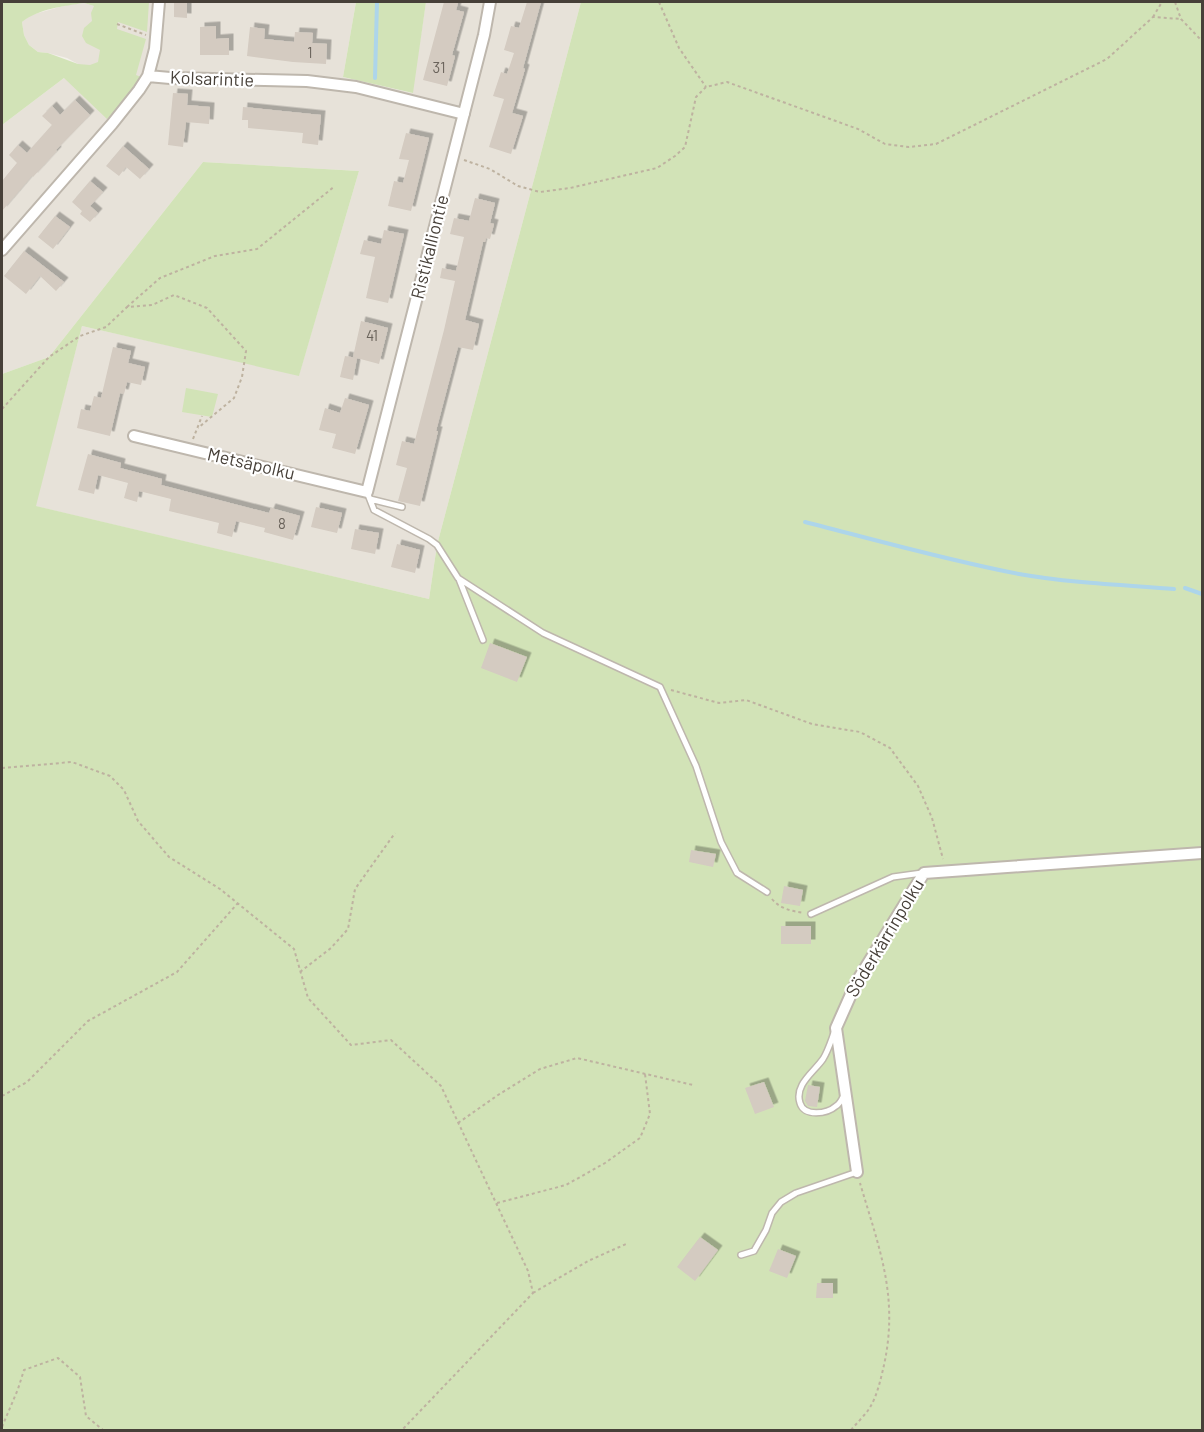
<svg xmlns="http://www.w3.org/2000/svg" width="1204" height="1432" font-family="Barlow,sans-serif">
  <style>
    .residential { fill: #e7e2d9 }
    .green { fill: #d2e3b7; fill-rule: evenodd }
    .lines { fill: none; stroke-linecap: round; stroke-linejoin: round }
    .stream { stroke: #add5ea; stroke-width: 4 }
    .building { fill: #d4cbc1; filter: url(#shadow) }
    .lane-casing { stroke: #beb7ad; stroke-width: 8 }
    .street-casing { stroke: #beb7ad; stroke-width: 14 }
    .path { stroke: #beb2a0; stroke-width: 2; stroke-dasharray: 3 3; stroke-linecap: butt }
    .lane { stroke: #fff; stroke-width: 5 }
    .street { stroke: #fff; stroke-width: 10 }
    .labels { text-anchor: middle; stroke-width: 4.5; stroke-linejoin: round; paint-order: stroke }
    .number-label { font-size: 15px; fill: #6a635b }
    .street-label { font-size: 18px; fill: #474039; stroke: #fff }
  </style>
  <defs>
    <filter id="shadow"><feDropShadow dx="4.5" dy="-4.5" stdDeviation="0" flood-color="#0004"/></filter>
  </defs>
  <rect width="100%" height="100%" fill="#f3f0ea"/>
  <path class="residential" d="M106 2H356L343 77 412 93 426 2H581L437 545 429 599 35 506 82 326 299 375 359 171 203 162 49 357 2 374V125L64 78 78 64 67 58 48 53 38 52 29 45 24 35 22 22 31 15 67 5 84 3 94 6Z"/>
  <path class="green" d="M2 2H149L147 32 118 22 117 29 146 39 136 75 141 77 134 90 107 119 64 78 2 125ZM84 3 94 6 91 13 92 21 84 28 82 36 86 43 100 50 98 62 90 65 78 64 48 53 38 52 29 45 24 35 22 22C38 9 64 6 84 3Z
    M356 2H426L413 93 343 77Z
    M581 2H1202V1430H2V374L49 357 203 162 359 171 299 376 82 326 36 506 429 599 437 545Z
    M186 388 218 394 212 417 182 412Z"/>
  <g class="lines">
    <path class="stream" d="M375 78 377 2
      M805 522C876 540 946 560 1019 574 1070 583 1122 585 1174 589
      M1185 588 1202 594"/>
  </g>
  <path class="building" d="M174 2H187V18L174 17Z
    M444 2 458 3 456 10 464 12 452 55 455 56 447 86 423 80Z
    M527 2H541L523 68 525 69 512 113 523 116 511 154 489 147 504 99 493 96 501 72 507 74 514 53 504 50 511 26 519 28Z
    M216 26V39L229 38V55H200V27Z
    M250 27 265 29 264 39 294 42 295 32 313 33 312 43 327 44 326 64 293 62 247 56Z
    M173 93 188 94 187 105 210 107 209 124 186 122 183 147 168 145Z
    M75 100 90 115 56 150 57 151 33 177 32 176 2 211V181L17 163 9 155 18 145 27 153 52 125 42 116 52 106 60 115Z
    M243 107 321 115 318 145 302 143 303 133 248 128V120H242Z
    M406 133 429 138 411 211 388 206 394 181 403 183 409 160 399 159Z
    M123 146 149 169 140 179 126 167 119 176 106 166Z
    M90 181 103 192 90 206 98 213 90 222 80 214 82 211 72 202Z
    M475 198 495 203 490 223 494 224 490 239 486 238 485 242H483L465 320 479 324 473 350 458 347 436 431H438L420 506 398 501 407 468 396 465 402 441 414 444 444 330 455 281 440 278 442 268 456 271 464 237 450 234 454 218 469 221Z
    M55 216 70 227 53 249 38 237Z
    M384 230 404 234 388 303 366 298 375 257 360 254 364 240 381 244Z
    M24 251 64 282 56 291 40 276 26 294 4 276Z
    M361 321 388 328 379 364 353 357Z
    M113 347 131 351 128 363 145 367 141 385 127 382 124 394 120 393 110 436 77 428 81 409 90 411 94 396 101 398Z
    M345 356 357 358 353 380 340 377Z
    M345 398 369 405 355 454 332 448 336 434 319 430 325 408 340 413Z
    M88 454 121 463 120 468 162 479 161 485 269 513 271 508 300 516 293 540 264 532 265 528 236 521 232 537 217 533 219 523 169 511 171 499 139 491 137 502 124 498 128 483 98 475 94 494 78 490Z
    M316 507 342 513 337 533 311 527Z
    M355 529 379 533 375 554 351 549Z
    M397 544 420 550 415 573 391 567Z
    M490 643 527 657 517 682 481 668Z
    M691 850 716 854 713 867 689 862Z
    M784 886 803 890 800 906 781 903Z
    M781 926H811V944H781Z
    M764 1082 774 1107 755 1114 745 1088Z
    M808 1085 820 1087 817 1107 808 1106 805 1101Z
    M700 1237 718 1250 695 1281 677 1267Z
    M778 1249 796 1256 787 1278 769 1271Z
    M817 1283H833V1298H816Z"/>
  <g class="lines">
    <defs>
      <path id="lane" d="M367 492 374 510 429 539 437 545 458 578 543 633 660 687 696 766 721 842 737 873 767 892
        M370 499 402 507
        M459 579 483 640
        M811 914 893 877 922 873
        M834 1033C831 1041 828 1051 823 1059 814 1072 794 1085 800 1103 804 1117 827 1114 836 1106 840 1104 842 1099 844 1095
        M741 1255 754 1251 766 1230 772 1213 781 1202 796 1193 857 1172"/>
      <path id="street" d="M148 76 155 49 159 2
        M2 250 112 124 139 90 148 76 170 78 307 81 356 87 464 114
        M134 436 367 492 484 35 490 2
        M857 1172 836 1028 856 983 924 873 1202 853"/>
    </defs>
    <use href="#lane" class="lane-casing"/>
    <use href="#street" class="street-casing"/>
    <path class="path" d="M659 2 679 48 706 87
      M1175 2 1181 19 1202 41
      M1153 17 1162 2
      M117 24 146 35
      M464 160 490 169 518 186 540 192 570 188 657 168 675 156 685 147 696 97 706 87 727 82 858 129 885 144 909 147 936 144 1107 59 1153 17 1181 19
      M127 307 160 278 215 256 257 249 335 186
      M2 409 49 357 80 336 106 327 127 307 152 305 174 295 207 308 246 351 242 377 234 398 198 428
      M193 439 202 416
      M671 690 719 703 746 700 812 724 860 732 890 748 918 786 932 818 943 859
      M2 768 72 762 110 776 124 790 138 821 169 857 220 889 294 949 308 998 351 1045 391 1040 441 1086 528 1271 533 1293 402 1430
      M772 899C780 909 792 911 804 913
      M300 972 331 948 348 929 355 889 395 833
      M2 1096 27 1082 88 1021 177 972 238 903
      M458 1123 498 1095 540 1069 577 1058 693 1085
      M497 1203 566 1185 605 1163 640 1138 650 1114 645 1074
      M2 1213V1220
      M533 1293 588 1261 626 1244
      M2 1427 18 1389 24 1370 58 1358 80 1377 86 1416 103 1430
      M851 1430C857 1423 864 1416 869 1409 877 1397 881 1378 884 1365 899 1296 879 1248 860 1183"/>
    <use href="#lane" class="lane"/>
    <use href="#street" class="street"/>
  </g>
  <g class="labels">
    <g class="number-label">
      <text x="310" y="58">1</text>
      <text x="439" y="73">31</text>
      <text x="372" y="341">41</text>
      <text x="282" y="529">8</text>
    </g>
    <g class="street-label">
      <text transform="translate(212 79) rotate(2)" y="6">Kolsarintie</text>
      <text transform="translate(430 247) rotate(-76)" y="6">Ristikalliontie</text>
      <text transform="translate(251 464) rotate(13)" y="6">Metsäpolku</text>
      <text transform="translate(885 938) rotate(-59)" y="6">Söderkärrinpolku</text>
    </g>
  </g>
  <rect width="1204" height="1432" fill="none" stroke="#474039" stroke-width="6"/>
</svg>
